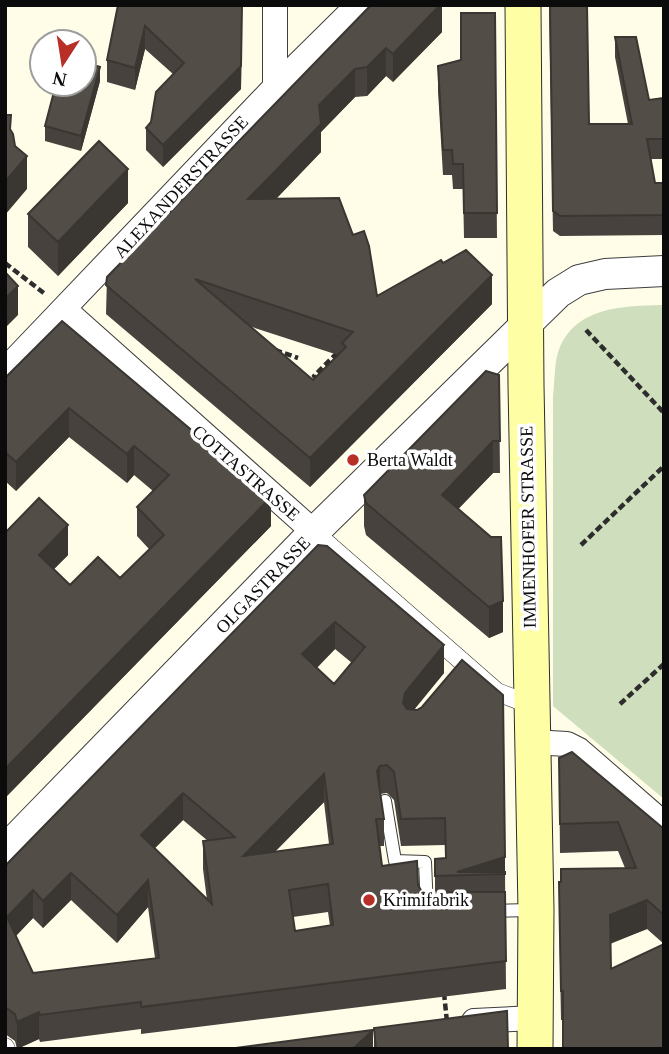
<svg xmlns="http://www.w3.org/2000/svg" width="669" height="1054" font-family="Georgia,serif">
  <style>
    .cemetery { fill: #cfdebc }
    .lines { fill: none; stroke-linecap: round; stroke-linejoin: round }
    .service-casing { stroke: #3e3e3e; stroke-width: 14 }
    .pedestrian-casing { stroke: #3e3e3e; stroke-width: 19 }
    .minor-casing { stroke: #3e3e3e; stroke-width: 26 }
    .tertiary-casing { stroke: #3e3e3e; stroke-width: 32 }
    .secondary-casing { stroke: #2d2d2d; stroke-width: 37 }
    .path { stroke: #2d2d2d; stroke-width: 4.5; stroke-dasharray: 7 3.5; stroke-linecap: butt }
    .service { stroke: #fff; stroke-width: 12 }
    .pedestrian { stroke: #fff; stroke-width: 18 }
    .minor { stroke: #fff; stroke-width: 24 }
    .tertiary { stroke: #fff; stroke-width: 30 }
    .secondary { stroke: #fefea4; stroke-width: 35 }
    .wall { fill: #47423d; fill-rule: evenodd }
    .shaded-wall { fill: #3a3632 }
    .building { fill: #534d47; stroke: #3a3632; stroke-width: 2; fill-rule: evenodd }
    .poi-dot { fill: #b72f26; stroke: #fff; stroke-width: 2.5 }
    .labels { text-anchor: middle; stroke-width: 7; stroke-linejoin: round; paint-order: stroke }
    .street-label { font-size: 18px; fill: #0b0b0b; stroke: #fff }
    .poi-label { font-size: 18px; fill: #0b0b0b; stroke: #fff; text-anchor: start }
  </style>
  <rect width="100%" height="100%" fill="#fffde8"/>
  <path class="cemetery" d="M664 305V799L553 706V396C555 381 554 360 560 347 578 306 625 306 664 305Z"/>
  <g class="lines">
    <defs>
      <path id="service" d="M385 801 395 861 425 862 427 909
        M491 911 532 910"/>
      <path id="pedestrian" d="M314 532 497 692 531 705
        M5 1047 6 1049"/>
      <path id="minor" d="M275 5V87
        M65 310 314 532
        M5 370 275 87 358 5
        M532 742 567 744 579 750 664 824
        M474 1021 535 1018"/>
      <path id="tertiary" d="M5 850 314 532 558 293 579 280 605 274 664 271"/>
      <path id="secondary" d="M523 5 526 385 536 910 535 1049"/>
    </defs>
    <use href="#service" class="service-casing"/>
    <use href="#pedestrian" class="pedestrian-casing"/>
    <use href="#minor" class="minor-casing"/>
    <use href="#tertiary" class="tertiary-casing"/>
    <use href="#secondary" class="secondary-casing"/>
    <path class="path" d="M5 263 45 294
      M586 330 664 413
      M275 350 298 358
      M318 380 314 376 339 351
      M581 545 664 466
      M620 704 664 664
      M444 993 447 1022"/>
    <use href="#service" class="service"/>
    <use href="#pedestrian" class="pedestrian"/>
    <use href="#minor" class="minor"/>
    <use href="#tertiary" class="tertiary"/>
    <use href="#secondary" class="secondary"/>
  </g>
  <path class="wall" d="M118 5 242 28 241 89 163 167 146 150V128L151 122 173 74 145 49 135 90 107 82V60Z
    M371 5H442V32L393 82 386 76 367 96 355 97 321 132V152L276 199 377 296 443 263 492 304 310 487 106 314 107 277ZM249 326 338 355 313 380Z
    M549 5 589 124H628L615 57V37L649 100 664 98V159H651L655 183H664V235L560 236 553 231Z
    M495 13 497 238H464L463 189H453L452 175H443L438 91V66L461 60Z
    M100 81 81 151 45 141V126Z
    M128 203 58 276 28 247V214Z
    M62 321 271 526 5 798V533L68 555 54 569 70 585 120 578 149 549 137 536V507L153 491 134 475 127 483 69 437 16 491 5 481V378Z
    M499 375 500 473H493L458 509 503 632 489 638 366 535 364 526V495Z
    M318 545 444 673 414 710 505 872 506 989 141 1034V1029L40 1042 39 1039 17 1049 15 1041 5 1034V866ZM335 649 352 663 334 684 317 668ZM387 793 394 800 401 846 445 845 446 858 435 859V892H422L418 885 382 866 379 846H384V819L380 794ZM324 802 329 844 275 852ZM183 820 208 841H203V869L207 900 155 848ZM71 900 117 943 148 907 155 958 33 973 16 936 33 918 43 928ZM328 912 330 926 295 931 293 917Z
    M559 758 664 829V944L647 929 610 943 563 1020H561L559 910 625 868 618 851 560 853Z
    M374 1028 508 1049H374Z"/>
  <path class="shaded-wall" d="M242 5 241 89 163 167V145Z
    M440 5H442V32L393 82V54Z
    M145 26V49L135 90V68Z
    M386 48V76L367 96V67Z
    M100 67V81L81 151V136Z
    M355 69V97L321 132V152L248 228V199L319 105Z
    M27 156V189L5 215V182Z
    M128 169V203L58 276V242Z
    M492 275V304L310 487V458Z
    M18 286V315L5 328V299Z
    M69 408V437L16 491V462Z
    M493 441V473L442 526V495Z
    M134 446V475L127 483V454Z
    M271 497V526L5 798V769Z
    M68 525V555L39 584V555Z
    M503 601V632L489 638V607Z
    M335 622V649L302 682V654Z
    M444 645V673L405 720 403 703 405 693Z
    M380 766V794L377 771Z
    M324 774V802L243 883V856Z
    M183 793V820L141 862V835Z
    M505 857V874L457 872Z
    M71 873V900L43 928V901Z
    M148 880V907L117 943V915Z
    M33 890V918L7 945V917Z
    M647 900V929L610 944V915Z
    M39 1012V1039L17 1049V1022Z
    M373 1030V1049H353Z"/>
  <path class="building" d="M118 5H242L241 66 163 145 146 128 151 122 156 92 184 63 145 26 135 68 107 60Z
    M371 5H440L393 54 386 48 367 67 355 69 319 105 321 124 248 199 339 198 353 235 364 231 369 246 377 296 441 260 443 263 466 250 492 275 310 458 106 285 107 277ZM195 279 353 332 342 343 346 347 313 380Z
    M550 5H587L589 124H632L615 37H636L649 100 664 98V139H647L655 183H664V215L560 216 553 211Z
    M461 13H495L497 213H464L463 164H453L452 150H443L438 66 461 60Z
    M84 62 100 67 81 136 45 126 56 84H84Z
    M5 115H11L10 129 13 134 15 146 27 156 5 182Z
    M99 141 128 169 58 242 28 214Z
    M5 272 18 286 5 299Z
    M62 321 271 497 5 769V533L39 498 68 525 39 555 70 585 98 557 120 578 164 535 137 507 169 475 134 446 127 454 69 408 16 462 5 452V378Z
    M486 371 499 375 500 441H493L442 495 491 537H501L503 601 489 607 366 503 364 495Z
    M318 545 327 546 444 645 405 693 403 703 407 709 417 710 422 707 462 660 503 695 505 857 457 872H505V874L435 876V859L446 858 445 818 401 819 394 772 387 765 380 766 377 771 384 819H376L382 866 417 861 418 885 422 892H505L506 961 141 1007V1002L40 1015 39 1012 17 1022 15 1014 5 1007V866ZM335 622 365 647 334 684 302 654ZM324 774 333 844 243 856 252 847ZM183 793 235 837 203 841 212 904 141 835ZM71 873 117 915 148 880 159 958 33 973 7 917 33 890 43 901ZM328 884 333 925 295 931 289 890Z
    M572 752 664 829V915L647 900 610 915 611 969 664 944V1049H563V991H561L559 882H561V869L636 868 618 822 560 824 559 758Z
    M507 1011 508 1049H376L374 1028Z
    M373 1030 353 1049H228Z"/>
  <g class="poi-dot">
    <circle cx="353" cy="460" r="7"/>
    <circle cx="369" cy="900" r="7"/>
  </g>
  <g class="labels">
    <g class="street-label">
      <text transform="translate(181 187) rotate(-47)" y="6">ALEXANDERSTRASSE</text>
      <text transform="translate(246 473) rotate(41)" y="6">COTTASTRASSE</text>
      <text transform="translate(528 527) rotate(-91)" y="6">IMMENHOFER STRASSE</text>
      <text transform="translate(263 585) rotate(-46)" y="6">OLGASTRASSE</text>
    </g>
    <g class="poi-label">
      <text x="367" y="466">Berta Waldt</text>
      <text x="383" y="906">Krimifabrik</text>
    </g>
  </g>
  <rect width="669" height="1054" fill="none" stroke="#0b0b0b" stroke-width="14"/>
  <g transform="translate(63 63) rotate(192)"><circle r="33" fill="#ffffff" stroke="#9d9d9d" stroke-width="2"/>
  <path d="M0-5L12 26L0 18L-12 26Z" fill="#b72f26"/>
  <text y="-10" font-size="19" font-weight="bold" text-anchor="middle" fill="#0b0b0b">N</text>
  </g>
</svg>
